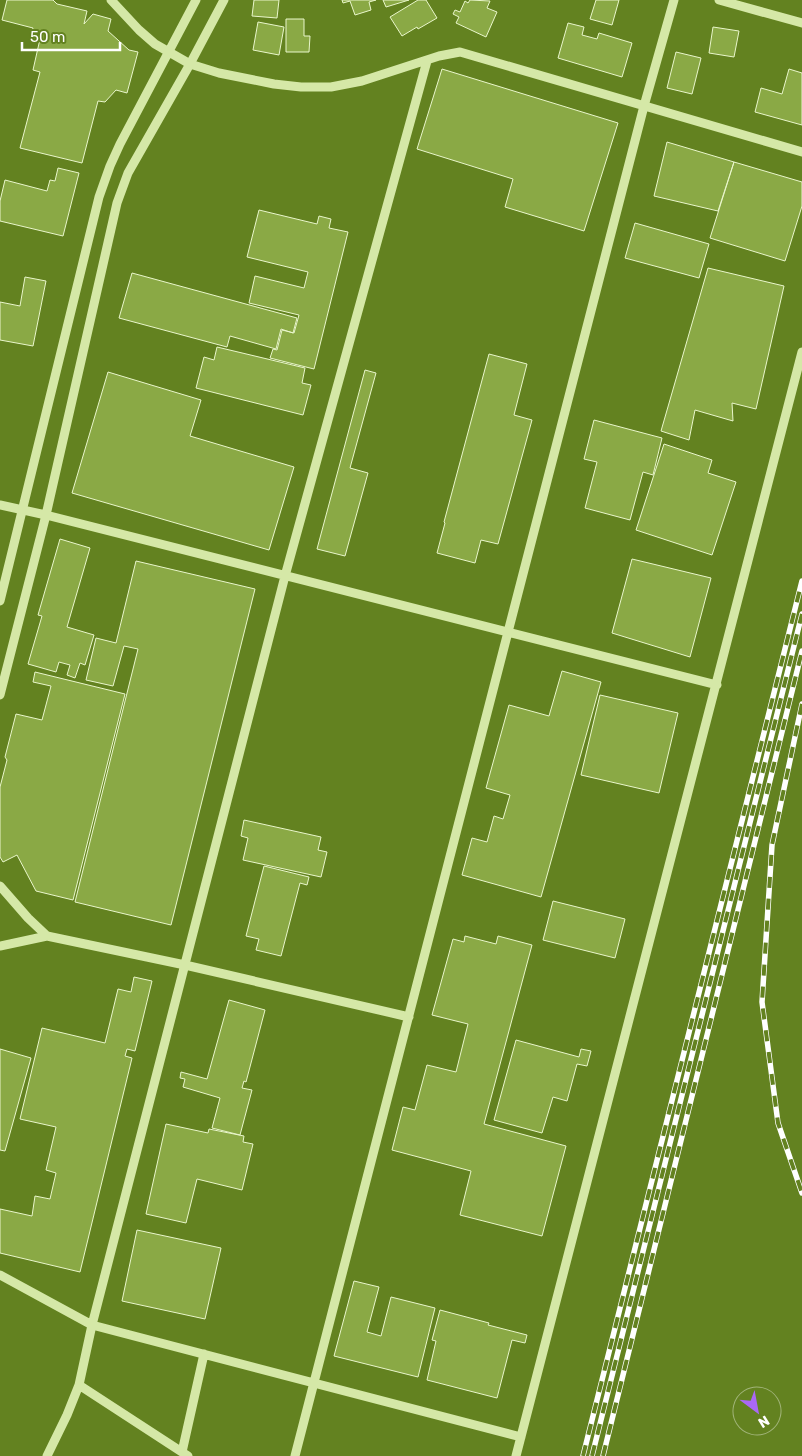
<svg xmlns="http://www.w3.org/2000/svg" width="802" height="1456" font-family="Rubik,sans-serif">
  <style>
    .building { fill: #8aa945; stroke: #e9f6cb }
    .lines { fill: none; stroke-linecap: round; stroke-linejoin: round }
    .minor { stroke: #d5e8a7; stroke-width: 9 }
    .rail-casing { stroke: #fff; stroke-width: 5.5 }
    .rail { stroke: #638220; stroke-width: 4; stroke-dasharray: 11; stroke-linecap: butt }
  </style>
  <rect width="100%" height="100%" fill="#638220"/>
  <path class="building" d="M7 0H53L57 4 87 11 84 24 93 14 111 19 108 31 129 50 138 52 127 93 116 90 105 102 98 101 82 163 20 148 40 72 33 70 40 39 31 37 33 28 2 20Z
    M254 0H279L277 18 252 16Z
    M342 0H376L369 2 371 10 355 15 350 1 343 3Z
    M383 0H409L386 7Z
    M418 0H426L437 18 418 29 417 27 402 36 390 17Z
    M470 0 490 1 487 8 497 12 486 37 456 23 459 17 453 14 455 10 460 12 465 1 468 3Z
    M596 0H619L612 25 590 19Z
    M286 19H304V36H310L309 52H286Z
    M258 22 284 27 279 55 253 50Z
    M568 23 584 27 582 35 597 39 599 33 632 43 622 77 558 58Z
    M713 27 739 31 734 57 709 53Z
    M676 52 701 58 692 94 667 88Z
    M442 69 618 123 584 231 505 207 513 179 417 149Z
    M789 69 802 73V125L755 112 761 88 782 94Z
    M667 142 734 162 718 211 654 196Z
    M734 162 802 182V206L785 261 710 238Z
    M58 168 79 173 63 236 0 221V201L5 180 47 191 50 180 55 181Z
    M259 210 317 224 319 216 331 219 329 228 348 232 314 369 270 358 273 349 277 350 282 330 294 333 299 315 249 303 255 276 304 288 308 272 247 257Z
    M635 223 709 244 699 278 625 258Z
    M708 268 784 286 756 409 732 403 733 421 695 410 689 440 661 431Z
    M132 273 297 318 293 333 281 329 276 349 230 336 227 347 119 318Z
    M25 277 46 281 33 346 0 340V302L20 306Z
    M217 347 305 368 302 383 311 385 303 415 196 388 204 357 214 360Z
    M489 354 527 364 514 415 532 420 498 544 481 540 475 563 437 553 445 523 444 522Z
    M365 370 376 373 350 468 368 473 345 556 317 549Z
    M108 372 201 400 190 436 294 467 269 550 72 493Z
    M594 420 662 438 653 475 643 472 630 520 585 508 597 462 584 459Z
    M664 444 712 460 708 473 736 482 712 555 636 530Z
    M60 539 90 548 67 627 94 635 85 665 80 663 75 678 67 675 70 665 59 662 56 672 28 664 42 616 38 615Z
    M632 559 711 578 690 657 612 633Z
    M136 561 255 589 171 925 75 902 138 649 124 646 113 686 86 680 96 638 116 643Z
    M562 671 601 682 541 897 462 875 472 838 487 842 494 816 503 819 510 795 486 788 509 705 549 716Z
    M35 672 125 694 73 900 36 891 17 855 3 862 0 857V787L7 760 5 757 16 714 42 720 51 686 33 682Z
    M600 695 678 713 659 793 581 775Z
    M244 820 321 837 318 850 327 852 321 877 243 860 248 838 241 836Z
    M264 866 309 877 307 885 300 883 281 956 256 950 259 939 246 936Z
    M553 901 625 919 615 958 543 940Z
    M465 936 496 944 498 936 532 945 484 1124 566 1146 542 1236 460 1215 471 1171 392 1150 403 1107 415 1110 427 1065 456 1072 468 1024 432 1015 453 939 464 942Z
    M134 977 152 981 135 1051 127 1049 125 1056 132 1058 80 1272 0 1253V1209L32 1216 35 1196 50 1199 56 1173 46 1170 56 1127 20 1119 42 1028 105 1043 118 989 131 992Z
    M229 1000 265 1010 246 1082 244 1081 242 1088 252 1090 240 1135 212 1128 220 1098 183 1087 185 1079 180 1078 181 1072 207 1079Z
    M516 1040 579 1057 581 1049 591 1051 587 1066 577 1064 567 1101 553 1097 542 1133 494 1120Z
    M0 1049 31 1058 5 1151 0 1150Z
    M166 1124 208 1133 209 1129 244 1136 243 1142 253 1144 242 1190 197 1179 186 1223 146 1214Z
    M137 1230 221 1248 205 1319 122 1301Z
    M354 1281 379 1287 367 1332 381 1336 391 1297 435 1308 418 1377 334 1356Z
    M440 1310 489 1323 488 1325 527 1335 525 1343 512 1340 497 1398 427 1380 436 1341 432 1340Z"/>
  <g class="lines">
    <path class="minor" d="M111 0 139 30 155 44 190 64 219 73 274 84 301 87H331L362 81 439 56 460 52 802 152
      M719 0 802 23
      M0 505 46 515 717 685
      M0 601 99 197 110 166 120 144 196 0
      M0 695 46 515 117 203 128 173 190 64 224 0
      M0 886 28 918 47 936
      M0 946 47 936 185 965 409 1017
      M0 1275 92 1325 521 1437
      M79 1385 188 1456
      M182 1452 204 1354
      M47 1456 67 1415 79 1385 92 1325 285 576 427 61
      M295 1456 644 106 674 0
      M516 1456 802 352"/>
    <defs>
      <path id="rail" d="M802 704 772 845 762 1002 778 1123 802 1193
        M583 1456 802 581
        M592 1456 802 614
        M603 1456 802 651"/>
    </defs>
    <use href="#rail" class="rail-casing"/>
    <use href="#rail" class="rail"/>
  </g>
  <g transform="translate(757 1411) rotate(148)"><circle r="24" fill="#638220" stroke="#a1b479"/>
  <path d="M0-4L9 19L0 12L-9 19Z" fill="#aa68f5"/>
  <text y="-8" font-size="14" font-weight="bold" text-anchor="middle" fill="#ffffff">N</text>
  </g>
  <path d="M22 42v8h98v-8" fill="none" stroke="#ffffff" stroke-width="2.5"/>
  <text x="30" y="42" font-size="15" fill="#ffffff" stroke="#638220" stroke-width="4" paint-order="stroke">50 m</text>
</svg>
